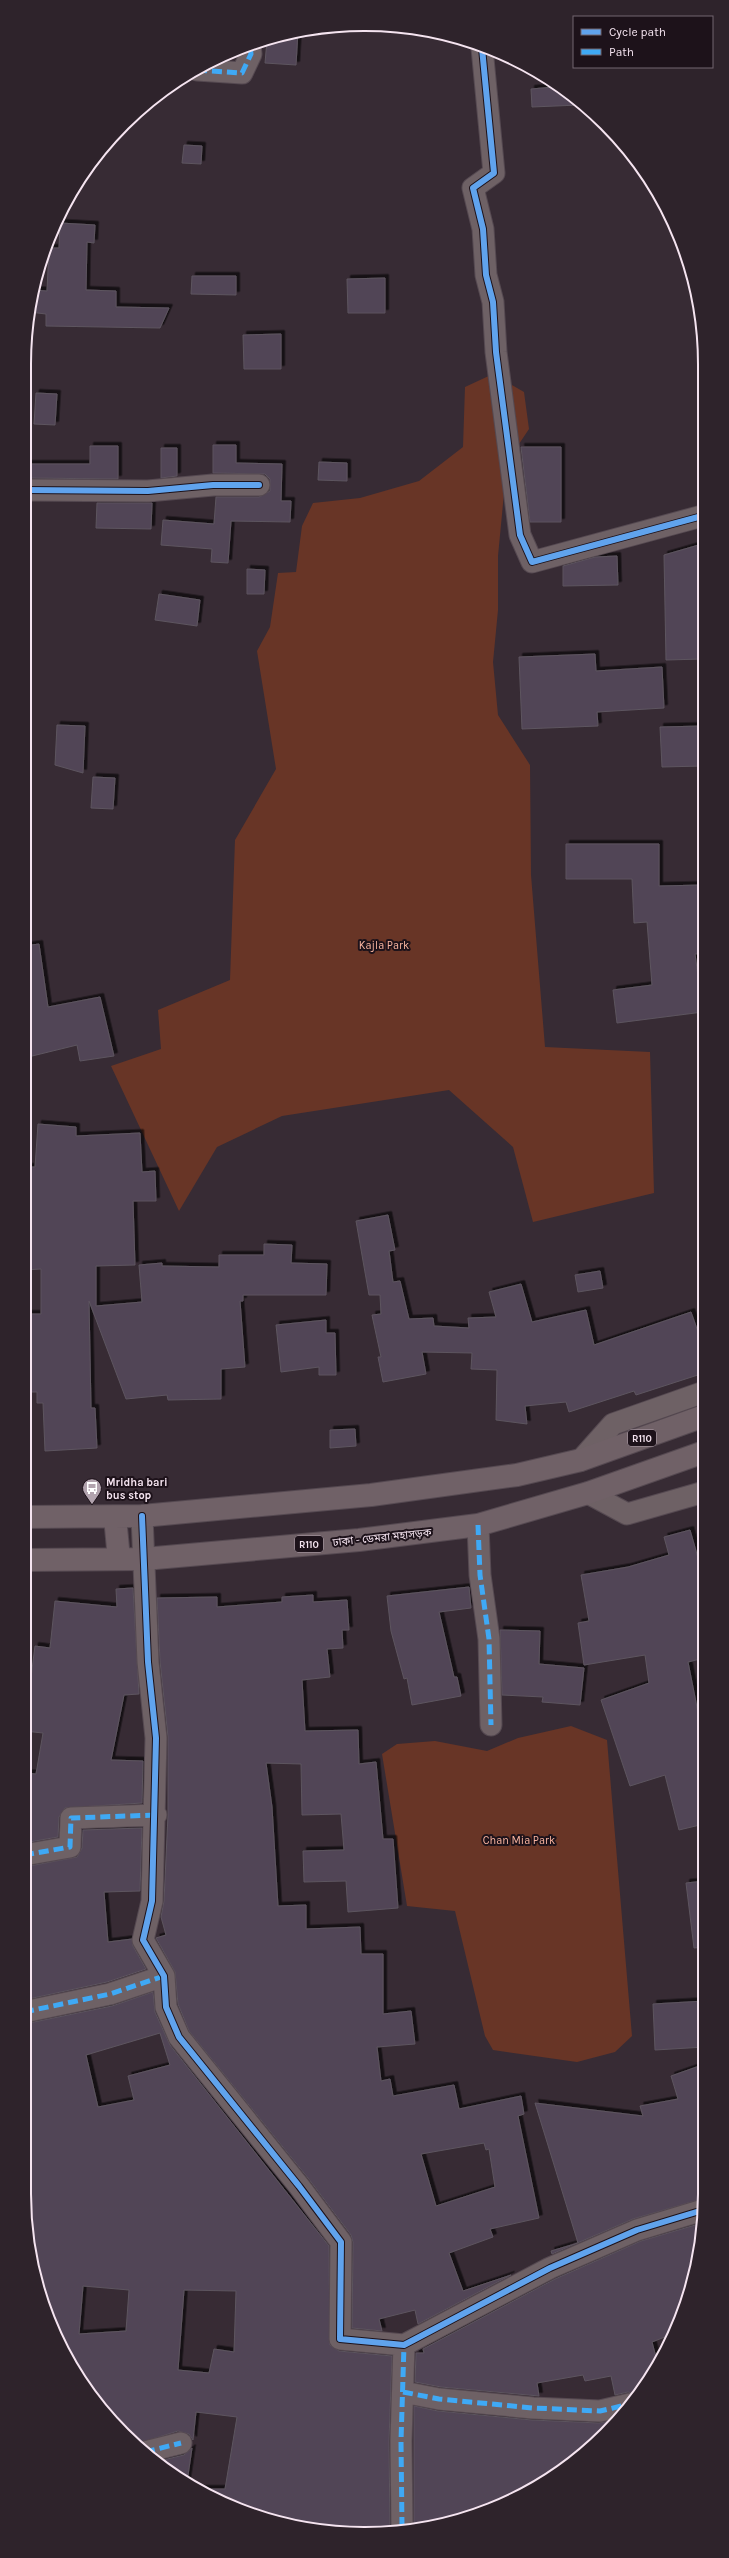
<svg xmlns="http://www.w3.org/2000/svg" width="729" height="2558" font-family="Karla,'Noto Sans Bengali',sans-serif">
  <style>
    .green { fill: #683526 }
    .building { fill: #514557; stroke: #5d555f; fill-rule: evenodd; filter: url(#shadow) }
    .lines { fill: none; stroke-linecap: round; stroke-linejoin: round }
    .street-casing { stroke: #554951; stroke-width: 23 }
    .primary-casing { stroke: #554951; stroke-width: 24 }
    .street { stroke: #6e6165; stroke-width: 21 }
    .primary { stroke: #706167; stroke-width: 22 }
    .quiet { stroke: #3fa9f5; stroke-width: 5; stroke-dasharray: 10 5; stroke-linecap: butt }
    .cycleway-casing { stroke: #1d121a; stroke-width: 8 }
    .cycleway { stroke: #60a3ed; stroke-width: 6 }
    .labels { text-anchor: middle; stroke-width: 4; stroke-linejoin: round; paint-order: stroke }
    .shield { fill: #1d121a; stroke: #b4a5b0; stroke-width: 1 }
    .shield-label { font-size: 10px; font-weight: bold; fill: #f5e4f0 }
    .park-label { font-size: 11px; fill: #fbb6a1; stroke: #1d121a }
    .poi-label { font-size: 11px; font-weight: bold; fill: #f5e4f0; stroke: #1d121a; text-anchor: start }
    .street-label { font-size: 11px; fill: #f5e4f0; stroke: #1d121a }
    .rim { fill: none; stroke: #f5e4f0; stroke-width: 2 }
  </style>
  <defs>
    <filter id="shadow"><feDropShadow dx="3.5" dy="-3.5" stdDeviation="0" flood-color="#0009"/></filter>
  </defs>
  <rect width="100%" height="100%" fill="#372b34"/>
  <path class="green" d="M493 374 524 392 529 429 507 462 498 556V610L493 662 498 715 530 765 531 875 545 1047 650 1052 654 1193 533 1222 513 1147 449 1090 282 1116 217 1147 179 1211 111 1066 161 1049 158 1010 230 980 235 840 276 769 257 651 270 627 278 573 296 572 302 526 313 503 360 498 419 481 463 447 465 387Z
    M571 1726 607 1740 632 2036 615 2052 577 2062 493 2050 485 2036 455 1911 407 1906 382 1754 397 1744 435 1741 487 1751 518 1738Z"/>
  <path class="building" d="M298 31 296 65 265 63 267 40Z
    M554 87 561 92 579 105 532 107 531 89Z
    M184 145 202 146 201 164 182 163Z
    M60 223 95 225 94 243 87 242 86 290 116 291V307L169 308 160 328 46 326V314L29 312 33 290 47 291 49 248H59Z
    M192 276H236V295L191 294Z
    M385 278V313H348L347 279Z
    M281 334V369H244L243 335Z
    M36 393 57 394 55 425 34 424Z
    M213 445H236V463L282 464 281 501H291L290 522 231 521 228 563 211 562 212 549 161 545 163 520 214 524 216 497H259L270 491V479L265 474 213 473Z
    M90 446H118V479L24 478V464H90Z
    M521 447H561V522H530Z
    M161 448H177V476L161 478Z
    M319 462 347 463V481L318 480Z
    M97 503H152L151 529 96 528Z
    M702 544 703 659 666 660 664 555Z
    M617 556 618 585 563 586V566L595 557Z
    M247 569 265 570 264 594H247Z
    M159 594 200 600 197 626 155 620Z
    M595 654 596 671 662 667 664 708 597 712 598 726 522 729 519 657Z
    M57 725 85 726 83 773 55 765Z
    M703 726V766L662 767 660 727Z
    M93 777 115 778 113 809 91 808Z
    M566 844H659V886L703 885V953L695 954 703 1012 617 1023 613 990 652 985 647 922 634 923 632 879H566Z
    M39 944 48 1007 100 997 114 1056 80 1061 77 1045 24 1058V1018L30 1016 24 974V946Z
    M38 1124 76 1127V1136L140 1133 142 1172 155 1171 156 1201H133L135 1265 96 1266V1306L142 1302 139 1265 162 1263V1266L219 1267V1255H264V1244L292 1245 291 1263 327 1264 326 1295H243V1301H240L245 1367 221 1369V1399L168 1400 167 1395 126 1399 89 1301 91 1408H95L97 1448 45 1451 43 1403H37V1392H24V1314H41V1269L24 1270V1167H35Z
    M388 1215 395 1250 389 1251 393 1282 400 1281 409 1319 433 1318 434 1326 469 1328 468 1318 496 1317 489 1292 521 1284 532 1322 586 1310 594 1345 691 1312 704 1349V1373L636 1395 634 1391 569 1412 566 1402 525 1406 527 1424 496 1420 497 1370 471 1369 472 1353 422 1352 426 1374 383 1382 378 1357H381L373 1320 372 1315 381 1314 380 1295H369L356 1221Z
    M600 1271 603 1288 578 1292 575 1275Z
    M326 1320V1333H335L336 1375H319V1367L281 1372 276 1325Z
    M355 1429 356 1446 330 1448V1430Z
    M690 1530 704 1579V1658L688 1662 704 1743V1824L679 1830 665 1775 630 1786 601 1700 649 1683 645 1655 584 1665 578 1623 589 1621 581 1575 628 1567 669 1555 664 1537Z
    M469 1587 471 1608 439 1612 454 1677H457L461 1696 412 1705 407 1678 404 1679 391 1631 387 1596Z
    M133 1588 139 1694 124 1695 111 1760 143 1761 142 1803 65 1808 59 1817 58 1837 24 1843V1773L36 1774 43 1733 24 1731V1692L29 1693 35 1646 50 1648 55 1601 117 1607 116 1589Z
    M313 1595V1602L347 1600 349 1630H342L343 1648 327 1649 330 1677 302 1680 305 1731 358 1730 359 1764 376 1762 383 1839H393L398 1908 348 1912 346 1881 304 1882 303 1851 344 1850 341 1814 302 1815 301 1764 266 1763 272 1807 278 1906 306 1905V1929L360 1927 361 1954H383V2014L411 2011 415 2044 377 2047 381 2081 390 2079 393 2096 454 2085 459 2109 521 2096 524 2114 518 2116 539 2218 490 2229 493 2237 449 2253 463 2291 511 2275 418 2324 415 2310 379 2319 382 2331 352 2328 353 2242 351 2235 308 2178 189 2031 178 2004 175 1972 156 1938 166 1935 161 1917 164 1901 168 1815V1737L160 1661 157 1598 217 1597V1607L282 1602V1597ZM484 2143 486 2150 489 2149 495 2187 436 2206 421 2154Z
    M500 1630 540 1631 539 1664 584 1668 580 1705 542 1702 543 1697 502 1695Z
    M142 1828 140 1891 104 1892 108 1942 132 1939 133 1946 146 1969 107 1982 24 2000V1867L77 1857 82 1848 83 1830Z
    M705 1881V1947L694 1948 686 1883Z
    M153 1992 155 2012 170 2045 329 2246 330 2345 339 2351 392 2356 389 2441 390 2528 342 2533 276 2522 214 2499 199 2489H225L237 2417 196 2412 193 2440 189 2434 178 2431 136 2444 109 2418 50 2324 39 2277 36 2278 30 2260 24 2194V2024L112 2006ZM160 2033 170 2065 128 2076 134 2100 98 2107 86 2055ZM83 2286 129 2290 126 2331 79 2334ZM184 2290 236 2291 234 2352 214 2349 209 2373 178 2370Z
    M705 2001V2047L655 2050 653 2004Z
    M705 2064V2198L633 2219 552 2254 551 2251 578 2243 535 2103 643 2116 640 2106 678 2099 671 2076Z
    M702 2223 698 2260 670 2335 652 2342 658 2365 637 2395 628 2392 615 2395 611 2376 585 2381 583 2375 537 2383 539 2396 441 2387 415 2382 416 2353H424L423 2349 555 2279 641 2241Z
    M414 2406 438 2411 532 2420 599 2423 620 2419 572 2464 515 2499 453 2522 414 2526Z
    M192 2448 187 2482 155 2462 184 2455Z"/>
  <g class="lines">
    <defs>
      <path id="street" d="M482 48 494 173 473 188 483 229 486 275 493 302 496 352 520 535 532 562 702 516
        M197 70 242 73 251 54 250 45
        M24 490 148 491 213 485H259
        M581 1460 613 1424 704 1392
        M588 1493 627 1514 704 1492
        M142 1516 148 1662 156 1738 152 1901 143 1940 164 1976 166 2007 179 2037 299 2186 341 2242 340 2339 404 2345 550 2268 637 2230 703 2210
        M478 1525 480 1575 489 1639 491 1725
        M24 1855 70 1847 71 1818 156 1815
        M24 2012 110 1994 164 1976
        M403 2392 439 2399 533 2408 600 2411 630 2404
        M145 2452 181 2443
        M402 2527 401 2441 404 2345"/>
      <path id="primary" d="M24 1517 142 1516 371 1495 517 1475 581 1460 704 1416
        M115 1517 119 1559
        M24 1560 144 1559 359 1540 478 1525 588 1493 704 1452"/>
    </defs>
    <use href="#street" class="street-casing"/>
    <use href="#primary" class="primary-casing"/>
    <use href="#street" class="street"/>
    <use href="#primary" class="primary"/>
    <path class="quiet" d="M197 70 242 73 251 54 250 45
      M478 1525 480 1575 489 1639 491 1725
      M24 1855 70 1847 71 1818 156 1815
      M24 2012 110 1994 164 1976
      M403 2392 439 2399 533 2408 600 2411 630 2404
      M145 2452 181 2443
      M402 2527 401 2441 404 2345"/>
    <defs>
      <path id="cycleway" d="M482 48 494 173 473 188 483 229 486 275 493 302 496 352 520 535 532 562 702 516
        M24 490 148 491 213 485H259
        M142 1516 148 1662 156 1738 152 1901 143 1940 164 1976 166 2007 179 2037 299 2186 341 2242 340 2339 404 2345 550 2268 637 2230 703 2210"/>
    </defs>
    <use href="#cycleway" class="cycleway-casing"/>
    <use href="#cycleway" class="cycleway"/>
  </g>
  <defs>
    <symbol id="bus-pin" viewBox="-11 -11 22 30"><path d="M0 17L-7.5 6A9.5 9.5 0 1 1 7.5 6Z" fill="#b2a3ae" stroke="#1d121a"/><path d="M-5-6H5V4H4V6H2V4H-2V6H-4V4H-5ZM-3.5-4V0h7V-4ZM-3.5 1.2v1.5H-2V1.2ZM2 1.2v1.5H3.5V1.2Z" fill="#fff"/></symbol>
  </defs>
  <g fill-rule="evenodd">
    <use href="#bus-pin" x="81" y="1477" width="22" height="30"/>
  </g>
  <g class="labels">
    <g class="shield">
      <rect x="628" y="1430" width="28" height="16" rx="3"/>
      <rect x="295" y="1536" width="28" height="16" rx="3"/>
    </g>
    <g class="shield-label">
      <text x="642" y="1442">R110</text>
      <text x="309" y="1548">R110</text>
    </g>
    <g class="park-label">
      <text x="384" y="949">Kajla Park</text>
      <text x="519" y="1844">Chan Mia Park</text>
    </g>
    <g class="poi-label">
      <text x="106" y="1486">Mridha bari<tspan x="106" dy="13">bus stop</tspan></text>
    </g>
    <g class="street-label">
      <text transform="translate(382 1537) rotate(-6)" y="4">ঢাকা - ডেমরা মহাসড়ক</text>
    </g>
  </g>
  <path d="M0 0H729V2558H0ZM364 31H365A333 333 0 0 1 698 364V2194A333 333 0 0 1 365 2527H364A333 333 0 0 1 31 2194V364A333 333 0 0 1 364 31Z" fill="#2e232b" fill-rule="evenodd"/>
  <path class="rim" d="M364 31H365A333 333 0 0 1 698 364V2194A333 333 0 0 1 365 2527H364A333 333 0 0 1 31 2194V364A333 333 0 0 1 364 31Z"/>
  <rect x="573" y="16" width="140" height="52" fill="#1d121a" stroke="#736670"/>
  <rect x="581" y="29" width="20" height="6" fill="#60a3ed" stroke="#736670"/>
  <text x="609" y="36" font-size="12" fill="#f5e4f0">Cycle path</text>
  <rect x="581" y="49" width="20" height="6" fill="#3fa9f5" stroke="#736670"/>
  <text x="609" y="56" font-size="12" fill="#f5e4f0">Path</text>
</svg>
